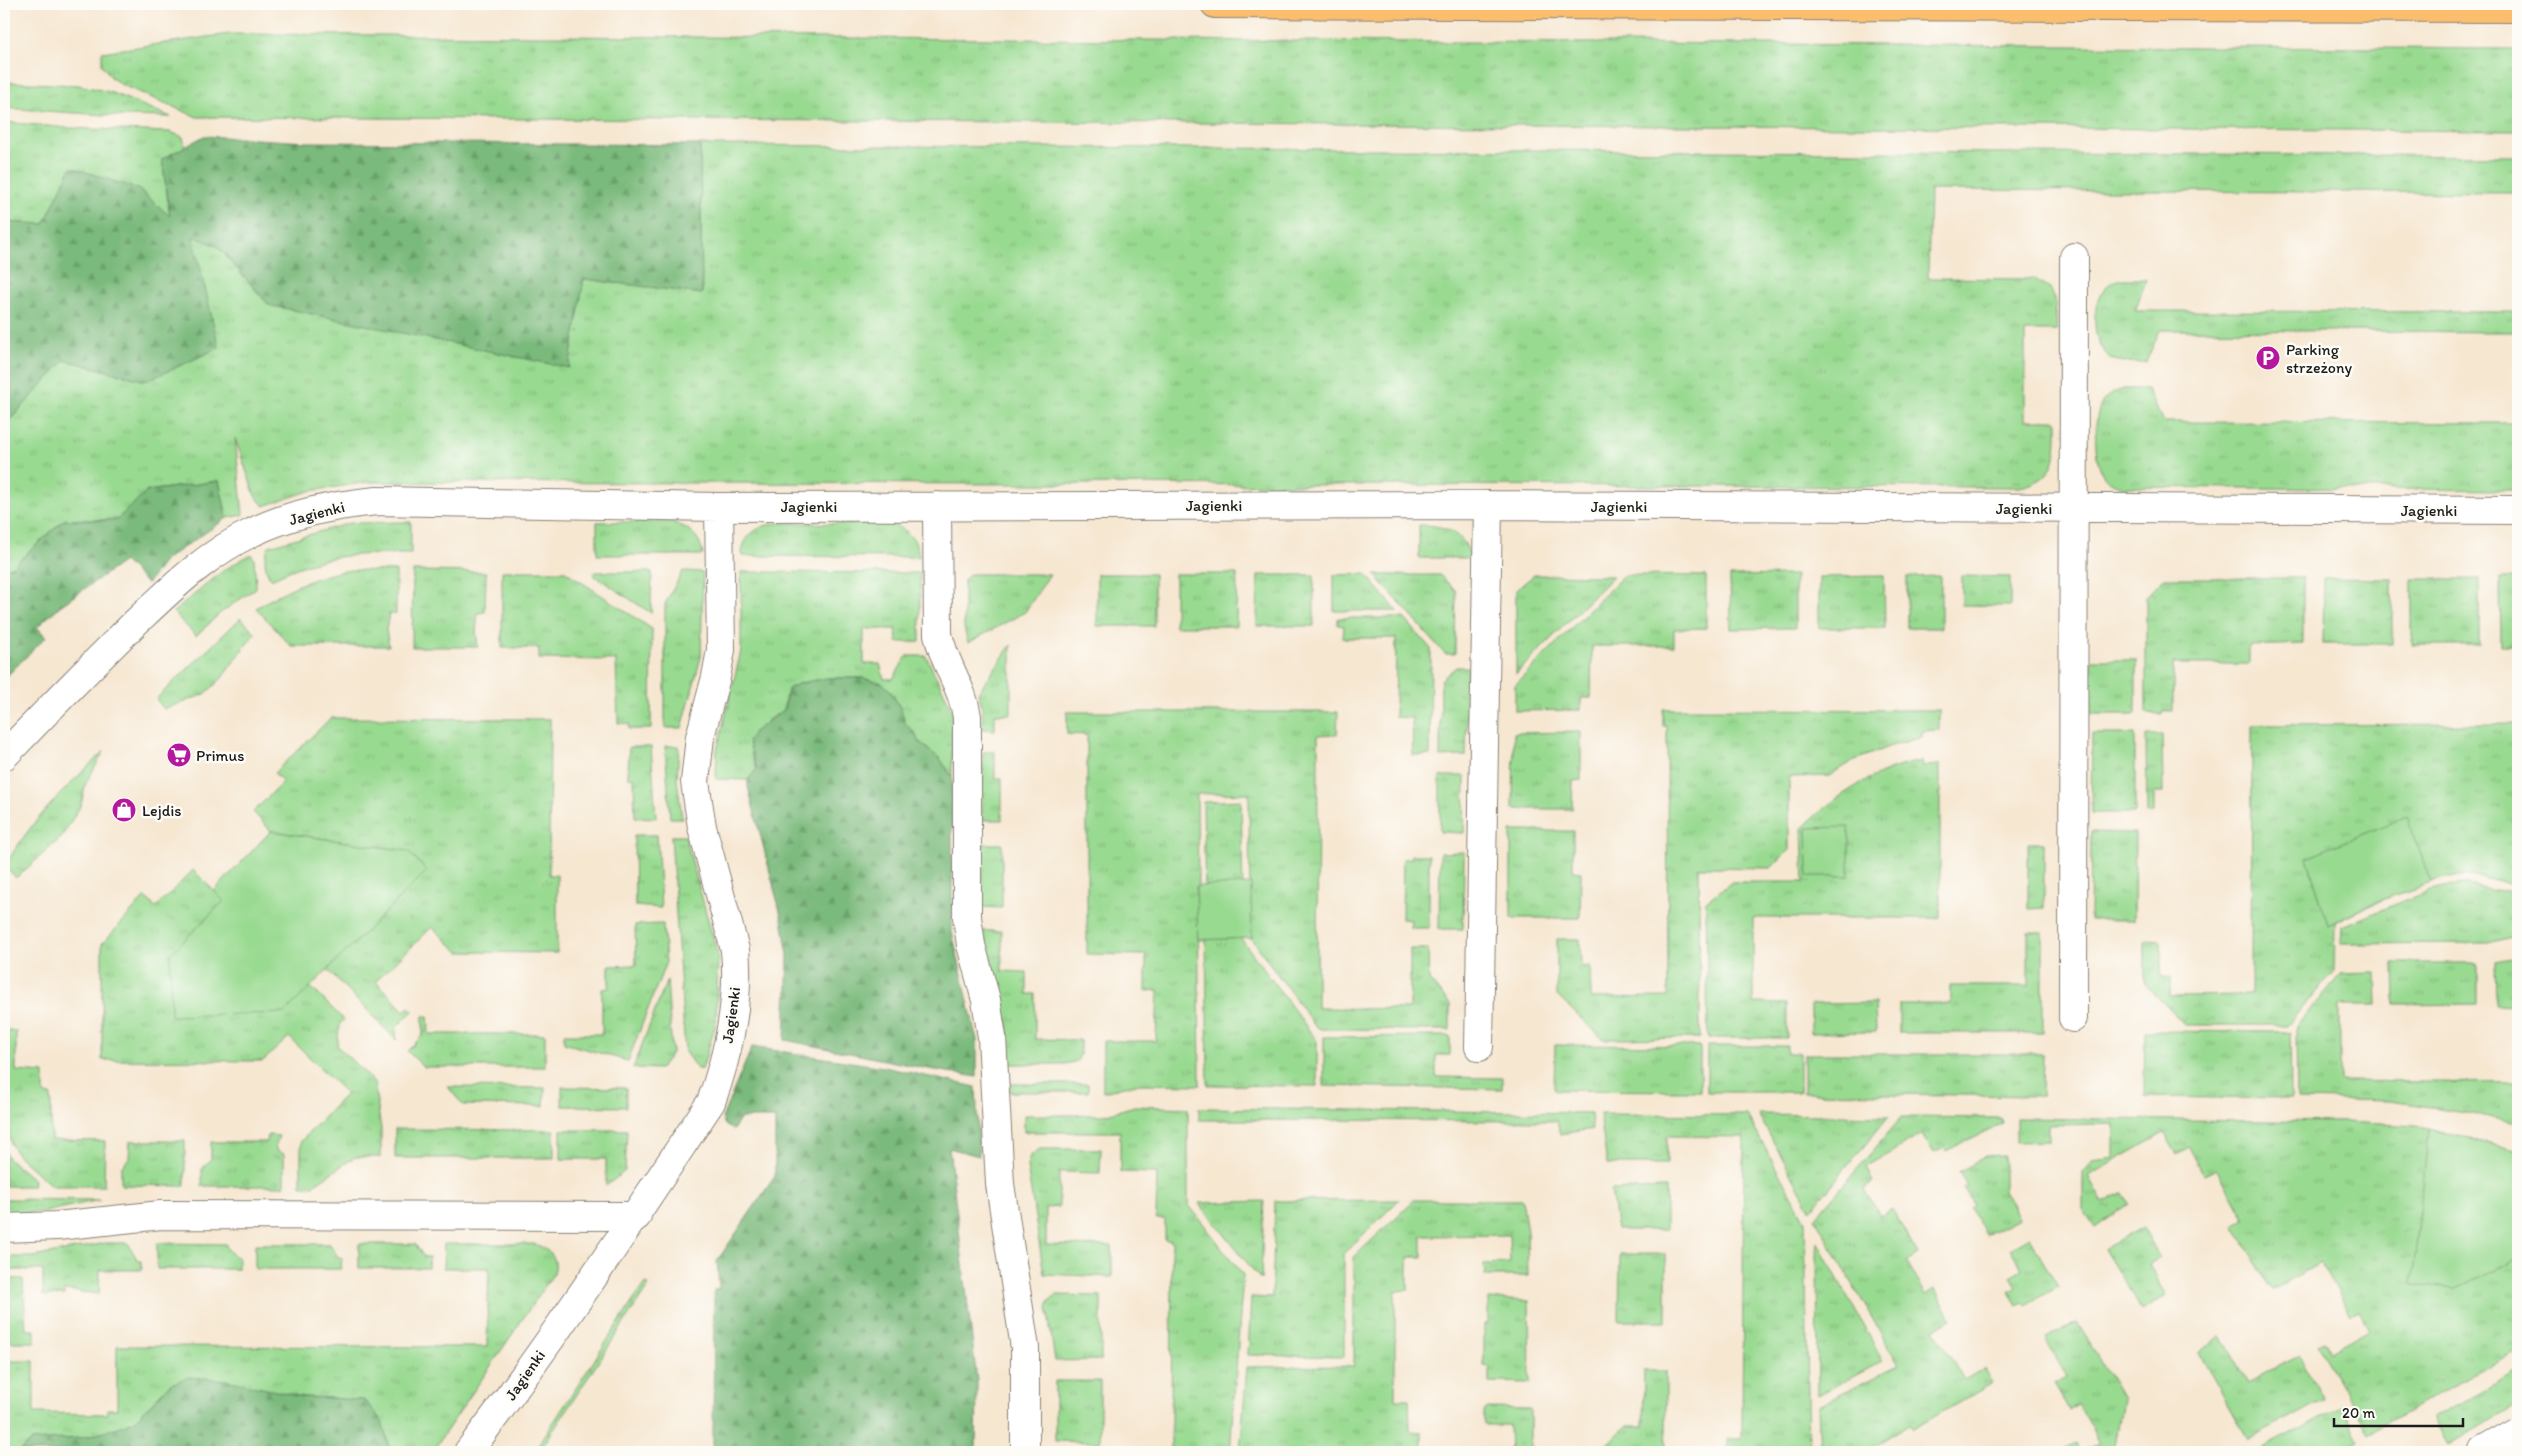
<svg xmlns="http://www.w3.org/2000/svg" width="2522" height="1456" viewBox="0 0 2522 1456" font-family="Itim,sans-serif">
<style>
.grass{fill:url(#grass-tufts);stroke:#5a7b56}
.forest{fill:url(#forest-firs);stroke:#4b6b4c}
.green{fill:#99da91;stroke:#5a7b56}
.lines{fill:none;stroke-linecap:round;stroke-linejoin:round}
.minor-casing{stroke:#898276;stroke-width:30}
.major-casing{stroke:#898276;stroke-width:30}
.minor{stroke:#fff;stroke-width:28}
.major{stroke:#fbbe6e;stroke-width:28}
.labels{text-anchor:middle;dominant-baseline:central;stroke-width:5;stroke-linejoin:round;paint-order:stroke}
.poi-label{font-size:16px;fill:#1c1c1c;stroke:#fdfcf7;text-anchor:start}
.street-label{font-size:16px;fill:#1c1c1c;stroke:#fdfcf7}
</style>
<defs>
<pattern id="grass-tufts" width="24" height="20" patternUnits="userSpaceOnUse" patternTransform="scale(1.25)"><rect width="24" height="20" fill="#99da91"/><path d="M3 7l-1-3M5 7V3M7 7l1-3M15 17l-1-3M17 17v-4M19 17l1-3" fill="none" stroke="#83ba7c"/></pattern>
<pattern id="forest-firs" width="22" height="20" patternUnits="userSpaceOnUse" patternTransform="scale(1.25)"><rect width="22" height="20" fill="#7aba7b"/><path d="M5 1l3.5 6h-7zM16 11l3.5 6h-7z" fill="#699f6a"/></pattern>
</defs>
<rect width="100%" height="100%" fill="#fdfcf7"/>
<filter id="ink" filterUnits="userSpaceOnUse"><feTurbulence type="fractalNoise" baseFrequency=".02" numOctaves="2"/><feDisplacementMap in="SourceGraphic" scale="10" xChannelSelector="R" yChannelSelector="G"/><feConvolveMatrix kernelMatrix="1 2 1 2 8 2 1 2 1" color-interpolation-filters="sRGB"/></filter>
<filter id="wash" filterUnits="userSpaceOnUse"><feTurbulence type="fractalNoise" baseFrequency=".0096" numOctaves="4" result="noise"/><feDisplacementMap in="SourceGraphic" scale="20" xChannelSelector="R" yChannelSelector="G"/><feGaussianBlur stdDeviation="1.12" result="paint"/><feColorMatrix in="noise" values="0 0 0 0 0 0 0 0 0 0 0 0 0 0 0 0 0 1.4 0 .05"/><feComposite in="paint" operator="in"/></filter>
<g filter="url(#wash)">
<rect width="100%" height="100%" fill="#f6e7d1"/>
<path class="grass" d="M 229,34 L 2518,49 L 2518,131 L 197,117 L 122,85 L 112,78 L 102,65 L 102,52 Z
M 4,82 L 78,85 L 110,92 L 171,117 L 118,116 L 4,108 Z
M 4,122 L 68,128 L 170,132 L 183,137 L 185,147 L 162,159 L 170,217 L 138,189 L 44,224 L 4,222 Z
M 700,145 L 2518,156 L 2518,193 L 1930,190 L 1928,278 L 2035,279 L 2050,289 L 2055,298 L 2057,331 L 2025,331 L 2025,420 L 2057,420 C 2057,454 2059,479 2020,487 L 369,482 L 309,491 L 264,506 L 255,496 L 235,438 L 243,515 L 227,518 L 219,481 L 147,491 L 117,520 L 64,520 L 12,567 L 4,569 L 4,421 L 9,421 L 65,360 L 146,381 L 192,235 L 217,246 L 269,305 L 584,279 L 702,293 Z
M 2124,279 L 2146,279 L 2135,311 L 2518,312 L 2518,332 L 2160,330 L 2146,362 C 2134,362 2121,364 2111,358 C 2092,347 2091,309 2102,292 C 2107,284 2115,280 2124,279 Z
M 2124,389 L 2147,389 L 2163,422 L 2518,423 L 2518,490 L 2123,487 C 2116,485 2108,482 2103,475 C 2094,462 2092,412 2104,400 C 2109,394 2117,391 2124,389 Z
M 411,522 L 411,554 C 353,554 326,553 271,579 C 264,569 263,557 269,546 L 350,523 Z
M 597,522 L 672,522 C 689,528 701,536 703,555 L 597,555 Z
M 778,523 L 891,524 C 907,529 918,539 919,557 L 742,556 C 742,535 759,525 778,523 Z
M 1419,525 C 1443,525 1465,531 1470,558 L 1419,558 Z
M 251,554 L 254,558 L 256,588 L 219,614 L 196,636 L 173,612 L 224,570 Z
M 350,570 L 396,571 L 396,614 L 389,614 L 386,630 L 389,646 L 291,646 L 256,608 C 286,589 314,576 350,570 Z
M 413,571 L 486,572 L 485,612 L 478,613 L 476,631 L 478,647 L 412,647 Z
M 502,571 L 565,571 L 652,629 L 651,729 L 629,729 L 629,724 L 618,723 L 616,660 L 539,659 L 539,648 L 502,648 Z
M 683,571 L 703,572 L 701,657 L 682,728 L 665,728 L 665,604 Z
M 594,572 L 652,572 L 651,613 L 595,576 Z
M 741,572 L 920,573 L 920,642 L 897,642 L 896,629 L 864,629 L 864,664 L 880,664 L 884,679 L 893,679 L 907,656 L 926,656 L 952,709 L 952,777 L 941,760 L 919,742 L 914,732 L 905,723 L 901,709 L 889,689 L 862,678 L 827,678 L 785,697 L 784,710 L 768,720 L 751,755 L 757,769 L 748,780 L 716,779 L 717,750 L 741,651 Z
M 970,574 L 1050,574 L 1025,612 L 968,643 L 964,628 L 964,580 Z
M 1097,574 L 1154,574 L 1154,626 L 1097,626 Z
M 1175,574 L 1237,574 L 1236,626 L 1175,626 Z
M 1366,574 L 1397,611 L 1334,611 L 1334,575 Z
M 1258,575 L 1314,575 L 1314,626 L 1257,626 Z
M 1375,575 L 1440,575 L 1456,591 L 1455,654 L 1445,654 Z
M 1534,575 L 1613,576 L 1516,674 L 1516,590 Z
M 1624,575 L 1706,576 L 1706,628 L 1674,629 L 1674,646 L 1592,646 L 1591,698 L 1581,698 L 1581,710 L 1515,711 L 1515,685 Z
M 1795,575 L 1795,628 L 1731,629 L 1730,576 Z
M 1884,576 L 1885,628 L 1819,628 L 1819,577 Z
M 1941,576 L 1941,628 L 1907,628 L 1907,577 Z
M 1962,576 L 2010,577 L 2010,606 L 1962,605 Z
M 2164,578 L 2303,578 L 2303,644 L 2249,646 L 2249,664 L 2173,664 L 2173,711 L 2163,711 L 2163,714 L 2146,713 L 2146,596 Z
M 2324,578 L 2392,579 L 2392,644 L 2323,644 Z
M 2412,579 L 2479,579 L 2479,645 L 2412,645 Z
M 2500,579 L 2518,579 L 2518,645 L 2501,645 Z
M 241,618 L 255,633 L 221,679 L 205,694 L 164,709 L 156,699 Z
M 1338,618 L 1404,618 L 1431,649 L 1430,755 L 1413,755 L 1412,718 L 1395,717 L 1396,638 L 1343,638 L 1344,626 L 1338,625 Z
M 1011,645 L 1011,714 L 995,714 L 995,730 L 983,729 L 982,705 L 978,693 Z
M 2091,660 L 2136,660 L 2136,714 L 2091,714 Z
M 1456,667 L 1468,667 L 1466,756 L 1440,757 L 1441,680 Z
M 1663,709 L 1939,710 L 1939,730 L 1922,731 L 1922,737 L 1891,746 L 1855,760 L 1829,776 L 1789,777 L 1789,850 L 1771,868 L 1699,867 L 1700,1038 L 1603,1039 L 1557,996 L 1557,939 L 1580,939 L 1581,967 L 1590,966 L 1591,998 L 1668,997 L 1667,726 L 1663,726 Z
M 1067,712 L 1338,712 L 1337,734 L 1318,735 L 1317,1008 L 1410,1009 L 1410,949 L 1428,949 L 1429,980 L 1450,1004 L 1450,1030 L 1317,1029 L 1250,936 L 1249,793 L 1197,794 L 1200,1085 L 1136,1084 L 1103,1092 L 1103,1041 L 1156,1041 L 1158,990 L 1146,991 L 1146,955 L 1087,954 L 1087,735 L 1067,734 Z
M 331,718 L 550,719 L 549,875 L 557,875 L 557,953 L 459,952 L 432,927 L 376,981 L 404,1011 L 409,1007 L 413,1011 L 396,1028 L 396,1040 L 327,969 L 427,871 L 408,851 L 271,831 L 253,812 L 283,782 L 274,773 Z
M 2518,724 L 2518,888 C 2500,882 2477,875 2458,876 C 2423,879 2366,907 2335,922 L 2334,971 L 2287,1025 L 2185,1025 L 2145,984 L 2145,940 L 2161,941 L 2161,977 L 2170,977 L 2170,996 L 2251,995 L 2252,725 Z
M 1581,732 L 1581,780 L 1573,781 L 1572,809 L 1513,809 L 1514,733 Z
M 2092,734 L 2135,734 L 2135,813 L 2091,813 Z
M 2146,735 L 2162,735 L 2163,792 L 2154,792 L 2154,813 L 2147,814 Z
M 665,746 L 679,746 L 677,779 L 682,818 L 670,818 Z
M 629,747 L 651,747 L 656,818 L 635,817 L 634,778 L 628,777 Z
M 104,751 L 86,783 L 81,805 L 61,838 L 16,878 L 5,866 C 30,821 67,787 104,751 Z
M 983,752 L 995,752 L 995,778 L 1002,778 L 1002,820 L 982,820 Z
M 1922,761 L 1923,766 L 1940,765 L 1940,918 L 1753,918 L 1753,1003 L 1787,1004 L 1787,1038 L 1708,1038 L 1706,901 L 1732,882 L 1804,882 L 1802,828 C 1835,796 1876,769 1922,761 Z
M 1440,776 L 1465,776 L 1464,833 L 1440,832 Z
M 1241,800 L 1243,893 L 1205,895 L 1203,802 Z
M 1511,831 L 1573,831 L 1573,871 L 1581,872 L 1580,918 L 1511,918 Z
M 2091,832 L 2135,833 L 2134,920 L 2090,920 Z
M 634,835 L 657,835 L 661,908 L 635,906 Z
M 671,836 L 685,836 L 718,956 L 716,1023 L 702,1069 L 697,1069 L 685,1052 Z
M 2028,843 L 2044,843 L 2044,908 L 2028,909 Z
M 982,844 L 1002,844 L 1002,908 L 982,907 Z
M 1464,852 L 1463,929 L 1439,929 L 1440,853 Z
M 1411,855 L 1429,855 L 1429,928 L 1410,928 L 1411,920 L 1402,919 L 1403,859 L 1411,859 Z
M 193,870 L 344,1020 L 340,1023 L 337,1046 L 374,1082 L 381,1129 L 381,1157 L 355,1157 L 312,1186 L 301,1186 L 301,1141 L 346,1094 L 289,1037 L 263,1061 L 102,1060 L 102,944 L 145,897 L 156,907 Z
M 2462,884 L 2518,894 L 2518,935 L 2489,943 L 2341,944 L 2342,926 L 2426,892 Z
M 663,924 L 666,962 L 628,1061 L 564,1043 L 564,1034 L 602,1034 L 602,989 L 609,988 L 609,966 L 636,965 L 635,925 Z
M 983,931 L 1002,931 L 1002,971 L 1027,972 L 1027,994 L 1035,994 L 1035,1039 L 1080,1040 L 1080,1055 L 1077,1061 L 1065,1064 L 1010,1064 L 1008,1023 Z
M 2028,932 L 2043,932 L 2043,1033 L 1899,1033 L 1899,1004 L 1950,1004 L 1950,986 L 2028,986 Z
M 1237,933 L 1317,1041 L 1317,1086 L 1208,1085 L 1206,934 Z
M 2518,957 L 2518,1005 L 2496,1004 L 2495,961 Z
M 2394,963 L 2477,963 L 2477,1004 L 2395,1005 Z
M 2376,973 L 2377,1005 L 2340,1005 L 2340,1081 L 2518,1083 L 2518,1124 L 2473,1113 L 2389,1101 L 2297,1099 L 2296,1026 L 2341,974 Z
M 667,980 L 672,1053 L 660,1069 L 633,1068 Z
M 1875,1003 L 1876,1032 L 1811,1033 L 1811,1004 Z
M 423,1016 L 428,1016 L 429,1034 L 545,1034 L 545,1067 L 424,1067 L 407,1051 L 423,1035 Z
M 6,1031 L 16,1031 L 16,1071 L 44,1073 L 44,1094 L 51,1095 L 51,1140 L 105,1141 L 104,1186 L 52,1186 L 18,1156 L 11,1144 L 8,1129 Z
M 2145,1031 L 2290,1032 L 2291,1099 L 2144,1097 Z
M 1450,1036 L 1450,1055 L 1436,1055 L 1436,1077 L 1502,1078 L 1502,1089 L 1324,1086 L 1324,1037 Z
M 1555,1045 L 1700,1046 L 1700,1091 L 1554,1090 Z
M 1707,1046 L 1787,1046 L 1787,1053 L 1800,1053 L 1800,1092 L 1707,1092 Z
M 1804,1054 L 2043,1054 L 2042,1096 L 1804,1093 Z
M 1010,1084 L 1088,1084 L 1088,1092 L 1010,1092 Z
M 448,1087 L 545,1088 L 544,1106 L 463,1105 Z
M 562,1087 L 626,1088 L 626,1107 L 562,1106 Z
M 1135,1106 L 1188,1108 L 1188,1204 L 1243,1275 L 1230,1452 L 1171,1452 L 1172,1241 L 1165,1240 L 1165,1219 L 1156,1219 L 1157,1173 L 1120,1172 L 1120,1132 L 1024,1132 L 1024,1115 L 1103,1115 Z
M 1199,1108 L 1591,1113 L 1592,1129 L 1560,1134 L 1557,1121 L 1199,1120 Z
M 1600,1114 L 1747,1115 L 1805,1221 L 1809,1452 L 1728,1452 L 1728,1439 L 1742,1439 L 1744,1137 L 1667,1136 L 1667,1164 L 1607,1164 Z
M 1758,1114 L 1889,1116 L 1811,1210 Z
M 1902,1117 L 2001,1118 L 2002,1123 L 1946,1151 L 1944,1148 L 1934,1153 L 1922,1134 L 1866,1167 L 1873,1182 L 1864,1188 L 1880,1216 L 1892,1209 L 1918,1255 L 1907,1262 L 1926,1295 L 1935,1289 L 1951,1319 L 1934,1329 L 1964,1381 L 1985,1369 L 1993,1383 L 1913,1429 L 1910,1424 L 1863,1452 L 1820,1452 L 1818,1406 L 1899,1365 L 1815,1218 Z
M 2016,1118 L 2345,1122 L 2415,1126 L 2518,1151 L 2518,1352 L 2474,1373 L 2369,1434 L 2318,1345 L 2325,1342 L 2330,1352 L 2369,1330 L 2359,1310 L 2351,1314 L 2321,1262 L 2272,1290 L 2234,1226 L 2245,1220 L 2217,1169 L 2204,1175 L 2189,1147 L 2177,1154 L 2164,1133 L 2088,1176 L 2103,1203 L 2123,1192 L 2129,1204 L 2095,1228 L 2083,1210 L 2083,1173 L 2093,1161 L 2114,1158 L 2114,1124 L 2049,1125 L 2049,1141 L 2016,1142 Z
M 395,1129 L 554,1130 L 554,1158 L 395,1158 Z
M 561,1130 L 627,1130 L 625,1171 L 606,1186 L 606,1159 L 561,1159 Z
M 268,1135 L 279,1136 L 275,1146 L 277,1151 L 284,1154 L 284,1186 L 202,1186 L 202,1168 L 211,1159 L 211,1142 L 267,1142 Z
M 130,1141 L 185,1141 L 185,1186 L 121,1185 L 121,1168 L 129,1158 Z
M 1040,1149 L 1101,1149 L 1100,1173 L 1059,1172 L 1059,1207 L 1046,1208 L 1046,1245 L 1112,1246 L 1112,1277 L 1044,1274 L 1027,1166 L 1030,1156 Z
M 4,1150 L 8,1158 L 34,1180 L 33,1186 L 4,1186 Z
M 2004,1155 L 2004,1190 L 2019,1218 L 1986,1235 L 1970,1208 L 1973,1204 L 1963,1187 L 1967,1185 L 1959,1172 L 1985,1156 Z
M 1666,1188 L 1666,1230 L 1617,1230 L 1611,1190 Z
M 4,1199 L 100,1200 L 44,1212 L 4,1214 Z
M 1399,1200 L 1344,1253 L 1344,1357 L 1248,1355 L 1251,1297 L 1272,1298 L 1275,1201 Z
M 1414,1200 L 1522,1200 L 1527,1232 L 1528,1276 L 1485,1276 L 1484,1264 L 1510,1263 L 1509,1235 L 1422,1236 L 1422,1257 L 1408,1257 L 1408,1290 L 1395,1291 L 1395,1399 L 1409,1399 L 1410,1431 L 1422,1432 L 1422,1451 L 1240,1452 L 1247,1367 L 1354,1366 L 1354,1257 Z
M 1264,1201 L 1261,1280 L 1199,1203 Z
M 2143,1227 L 2160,1258 L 2149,1264 L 2167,1295 L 2142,1311 L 2104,1249 Z
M 2029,1237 L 2058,1287 L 2026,1305 L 2023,1302 L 2017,1305 L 2009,1292 L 2016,1287 L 2010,1276 L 2022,1269 L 2010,1248 Z
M 1817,1241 L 1883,1361 L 1818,1395 Z
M 106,1243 L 128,1243 L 138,1261 L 141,1261 L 142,1270 L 100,1270 L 99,1294 L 64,1290 L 64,1295 L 43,1296 L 43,1270 L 4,1270 L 4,1257 L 33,1257 Z
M 157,1243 L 226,1244 L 226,1247 L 234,1256 L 238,1257 L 238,1269 L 157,1269 Z
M 255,1244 L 330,1244 L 338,1257 L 342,1257 L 341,1269 L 255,1269 Z
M 359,1244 L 415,1244 L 424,1257 L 429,1257 L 428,1268 L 359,1268 Z
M 444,1244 L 535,1244 C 549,1250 559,1257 554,1273 L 432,1452 L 390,1452 L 387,1436 L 335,1398 L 304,1397 L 274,1392 L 170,1384 L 134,1421 L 102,1433 L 80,1438 L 32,1441 L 19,1452 L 4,1452 L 4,1361 L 34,1361 L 34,1413 L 108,1414 L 107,1409 L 117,1409 L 117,1346 L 487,1347 L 489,1268 L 443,1268 Z
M 1620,1254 L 1666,1254 L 1666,1321 L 1619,1321 Z
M 4,1279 L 23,1279 L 26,1330 L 35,1330 L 35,1342 L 4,1342 Z
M 645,1283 L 649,1285 L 539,1452 L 534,1452 Z
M 1057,1295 L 1101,1296 L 1101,1360 L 1055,1361 L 1047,1307 L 1050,1300 Z
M 1488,1299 L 1529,1301 L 1530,1383 L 1489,1382 L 1489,1366 L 1484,1365 L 1484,1324 L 1488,1323 Z
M 2077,1322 L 2123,1400 L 2114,1450 L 2109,1452 L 2059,1452 L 2076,1443 L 2082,1452 L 2100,1443 L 2078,1405 L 2069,1410 L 2054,1384 L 2067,1377 L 2045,1339 Z
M 2221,1336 L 2248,1384 L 2299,1355 L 2324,1399 L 2248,1439 L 2199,1353 Z
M 1644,1371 L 1666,1371 L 1666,1452 L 1598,1452 L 1627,1426 L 1643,1426 Z
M 2518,1371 L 2518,1405 L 2449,1445 L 2433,1418 Z
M 1055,1381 L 1100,1381 L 1100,1442 L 1055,1441 Z
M 2342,1407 L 2360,1440 L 2339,1452 L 2257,1452 Z
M 1488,1408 L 1530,1409 L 1530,1452 L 1510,1452 L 1509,1425 L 1484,1425 L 1484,1411 Z"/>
<path class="forest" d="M 204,136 L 306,142 L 700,145 L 702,294 L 584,279 L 569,368 L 269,305 L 217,246 L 193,236 L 219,348 L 146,381 L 65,360 L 9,421 L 4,421 L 4,222 L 44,224 L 71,167 L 138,189 L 170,216 L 162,159 Z
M 219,481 L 227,518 L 165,560 L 147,584 L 124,561 L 60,606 L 37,627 L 46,637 L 4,679 L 4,569 L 12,567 L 64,520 L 116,520 L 147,491 Z
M 827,678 L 862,678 L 882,683 L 889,689 L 901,709 L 905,723 L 914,732 L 919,742 L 941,760 L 952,777 L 952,932 L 977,1040 L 977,1077 L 924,1068 L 785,1040 L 788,955 L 782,919 L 748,787 L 748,780 L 757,769 L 748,741 L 755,731 L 784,710 L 788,689 L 800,683 Z
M 752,1047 L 884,1067 L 976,1087 L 979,1156 L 949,1148 L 977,1381 L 976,1452 L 713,1452 L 714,1290 L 719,1289 L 717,1261 L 775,1176 L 775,1118 L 741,1118 L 733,1130 L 725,1125 L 722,1118 Z
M 189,1377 L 226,1380 L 303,1397 L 364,1400 L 382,1421 L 390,1452 L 19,1452 L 32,1441 L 80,1438 L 102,1433 L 134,1421 L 171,1384 Z"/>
<path class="green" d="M 2407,816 L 2431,883 L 2378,901 L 2328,925 L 2307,857 Z
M 1849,827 L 1849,876 L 1808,876 L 1807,828 Z
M 271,831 L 408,851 L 427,871 L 284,1013 L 171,1016 L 170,954 L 224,901 L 214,891 Z
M 1251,884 L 1252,938 L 1198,940 L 1196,886 Z
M 2429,1129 L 2518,1151 L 2518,1255 L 2510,1263 L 2456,1288 L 2412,1284 Z"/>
</g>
<g filter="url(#ink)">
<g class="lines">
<defs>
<path id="minor" d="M 937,506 L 938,634 C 944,664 963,687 967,717 L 967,917 L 971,945 L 986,1000 L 992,1037 L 1000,1184 L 1025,1348 L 1025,1452
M 4,756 C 47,711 90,667 134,624 C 171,589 206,554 253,532 C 291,513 336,505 377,501 L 719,507 L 1488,505 L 2518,510
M 2073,1018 L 2074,257
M 1479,1047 L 1488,505
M 4,1228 L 57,1226 L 161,1215 L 637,1216
M 468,1452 C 554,1339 632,1220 711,1102 C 728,1056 740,1000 735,950 L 702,827 L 695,782 L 700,737 L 716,677 L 721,650 L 719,507
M 2483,1452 L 2518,1432"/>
<path id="major" d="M 1215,4 C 1649,8 2084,5 2518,8"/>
</defs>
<use href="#minor" class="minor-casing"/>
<use href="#major" class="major-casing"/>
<use href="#minor" class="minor"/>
<use href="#major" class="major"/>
</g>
</g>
<defs>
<symbol id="parking-disc" viewBox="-11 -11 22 22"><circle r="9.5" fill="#b5179e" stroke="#fdfcf7"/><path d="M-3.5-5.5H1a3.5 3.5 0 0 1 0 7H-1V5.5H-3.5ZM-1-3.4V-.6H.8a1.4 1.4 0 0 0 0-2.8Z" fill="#fff"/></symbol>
<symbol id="supermarket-disc" viewBox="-11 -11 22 22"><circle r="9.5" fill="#b5179e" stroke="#fdfcf7"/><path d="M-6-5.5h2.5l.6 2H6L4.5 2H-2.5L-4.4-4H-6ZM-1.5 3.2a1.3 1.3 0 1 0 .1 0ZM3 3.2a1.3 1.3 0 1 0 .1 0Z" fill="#fff"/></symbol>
<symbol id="shop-disc" viewBox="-11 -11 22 22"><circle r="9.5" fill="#b5179e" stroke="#fdfcf7"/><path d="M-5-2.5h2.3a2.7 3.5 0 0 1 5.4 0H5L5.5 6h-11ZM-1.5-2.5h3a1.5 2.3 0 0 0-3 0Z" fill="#fff"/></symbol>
</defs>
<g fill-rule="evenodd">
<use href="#parking-disc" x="2254" y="344" width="28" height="28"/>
<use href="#supermarket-disc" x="165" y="741" width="28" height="28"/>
<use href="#shop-disc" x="110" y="796" width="28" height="28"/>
</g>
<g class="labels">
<g class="poi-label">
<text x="2286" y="349">Parking<tspan x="2286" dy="18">strzeżony</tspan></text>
<text x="196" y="755">Primus</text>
<text x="142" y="810">Lejdis</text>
</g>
<g class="street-label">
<text x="1214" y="505">Jagienki</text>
<text x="809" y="506">Jagienki</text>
<text x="1619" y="506">Jagienki</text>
<text x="2024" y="508">Jagienki</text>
<text x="2429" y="510">Jagienki</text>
<text transform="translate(317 513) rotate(-14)">Jagienki</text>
<text transform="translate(731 1015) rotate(-82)">Jagienki</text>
<text transform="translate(525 1375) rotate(-55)">Jagienki</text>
</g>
</g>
<rect width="2522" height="1456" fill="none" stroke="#fdfcf7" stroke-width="20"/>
<path d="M2334 1418v8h129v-8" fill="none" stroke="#1c1c1c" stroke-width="2.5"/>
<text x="2342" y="1418" font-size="15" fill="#1c1c1c" stroke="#fdfcf7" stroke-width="4" paint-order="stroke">20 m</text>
</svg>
